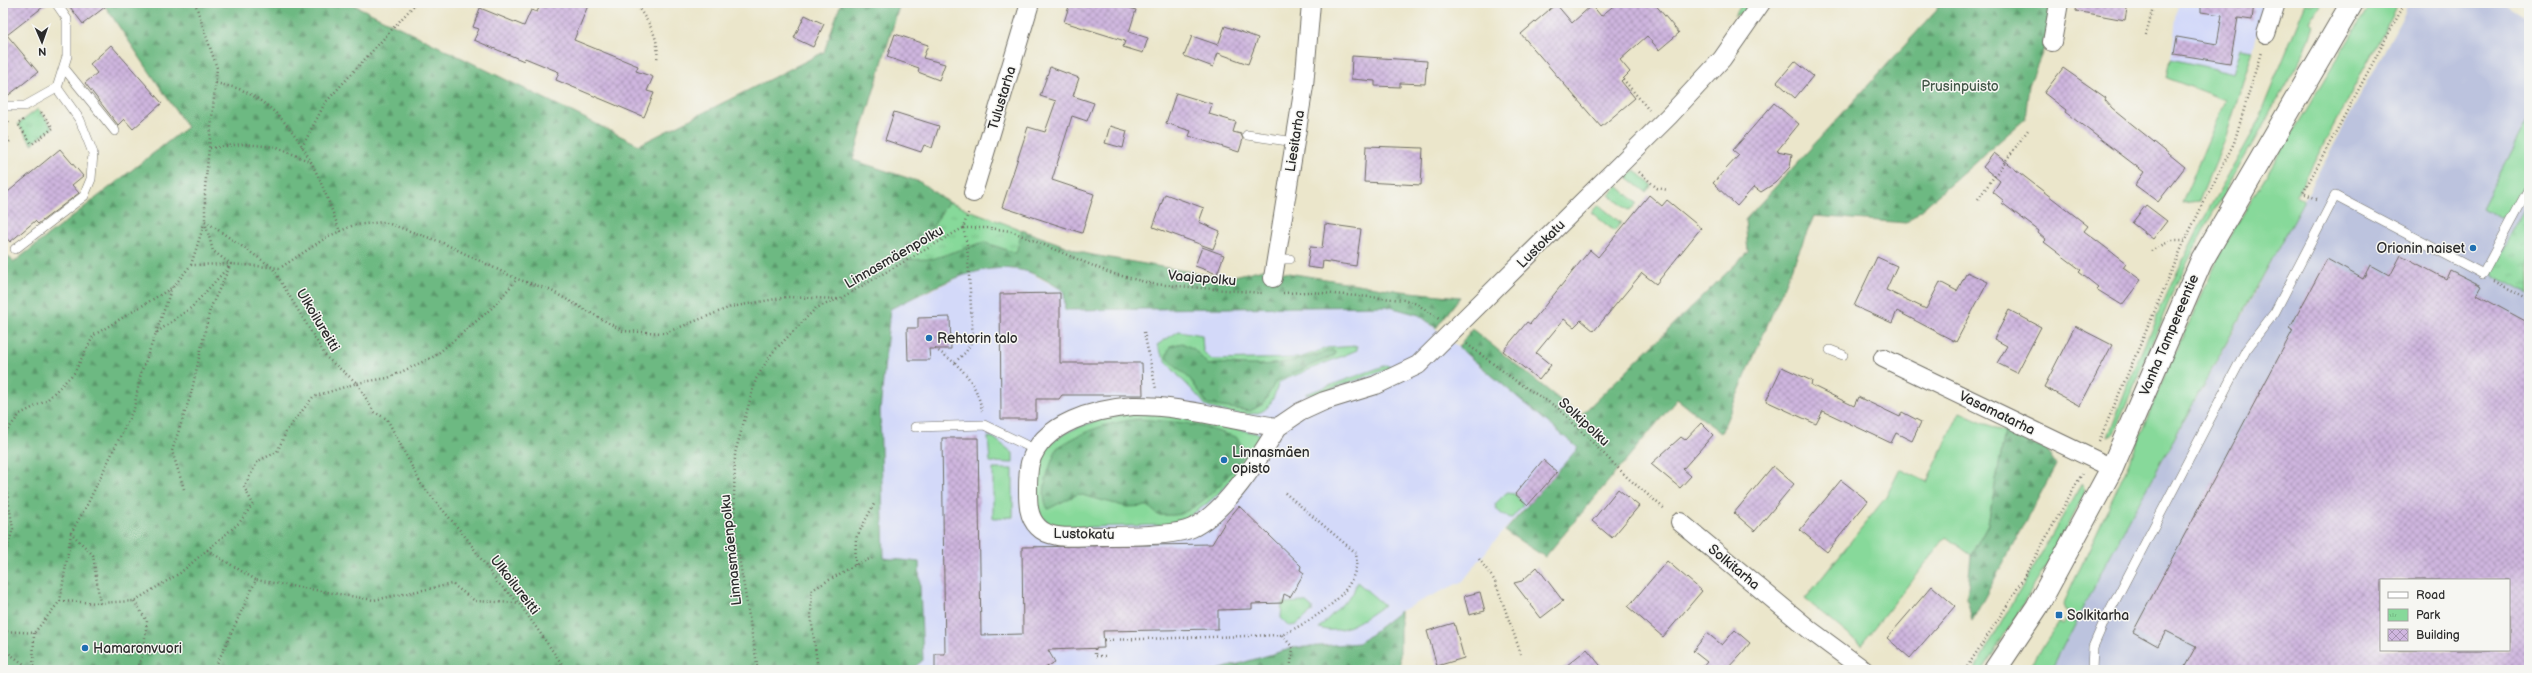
<svg xmlns="http://www.w3.org/2000/svg" width="2532" height="673" viewBox="0 0 2532 673" font-family="'Balsamiq Sans',sans-serif">
<style>
.built{fill:#d3d9f9}
.industrial{fill:#bcc3de;fill-rule:evenodd}
.green{fill:#87d99a;stroke:#598262}
.forest{fill:url(#forest-firs);stroke:#4c7256}
.park{fill:url(#park-tufts);stroke:#598262}
.building{fill:url(#building-cross-hatch);fill-rule:evenodd}
.lines{fill:none;stroke-linecap:round;stroke-linejoin:round}
.service-casing{stroke:#6e6c63;stroke-width:10}
.minor-casing{stroke:#6e6c63;stroke-width:20}
.secondary-casing{stroke:#6e6c63;stroke-width:24}
.path{stroke:#6e6c63;stroke-width:2.5;stroke-dasharray:1 3;stroke-linecap:butt}
.service{stroke:#fff;stroke-width:9}
.minor{stroke:#fff;stroke-width:18}
.secondary{stroke:#fff;stroke-width:22}
.poi-dot{fill:#1f6fb2;stroke:#f6f6f2;stroke-width:1.5}
.labels{text-anchor:middle;dominant-baseline:central;stroke-width:3;stroke-linejoin:round;paint-order:stroke}
.park-label{font-size:14px;fill:#425647;stroke:#f6f6f2}
.street-label{font-size:14px;fill:#2b2b2b;stroke:#f6f6f2}
.poi-label{font-size:14px;fill:#2b2b2b;stroke:#f6f6f2;text-anchor:start}
</style>
<defs>
<pattern id="forest-firs" width="22" height="20" patternUnits="userSpaceOnUse"><rect width="22" height="20" fill="#6db982"/><path d="M5 1l3.5 6h-7zM16 11l3.5 6h-7z" fill="#5a976b"/></pattern>
<pattern id="park-tufts" width="24" height="20" patternUnits="userSpaceOnUse"><rect width="24" height="20" fill="#87d99a"/><path d="M3 7l-1-3M5 7V3M7 7l1-3M15 17l-1-3M17 17v-4M19 17l1-3" fill="none" stroke="#75ba85"/></pattern>
<pattern id="building-cross-hatch" width="8" height="8" patternUnits="userSpaceOnUse"><rect width="8" height="8" fill="#cfb6df"/><path d="M0 0l8 8M0 8l8-8" fill="none" stroke="#a894b5"/></pattern>
</defs>
<rect width="100%" height="100%" fill="#f6f6f2"/>
<filter id="ink" filterUnits="userSpaceOnUse"><feTurbulence type="fractalNoise" baseFrequency=".025" numOctaves="2"/><feDisplacementMap in="SourceGraphic" scale="8" xChannelSelector="R" yChannelSelector="G"/><feConvolveMatrix kernelMatrix="1 2 1 2 8 2 1 2 1" color-interpolation-filters="sRGB"/></filter>
<filter id="wash" filterUnits="userSpaceOnUse"><feTurbulence type="fractalNoise" baseFrequency=".012" numOctaves="4" result="noise"/><feDisplacementMap in="SourceGraphic" scale="16" xChannelSelector="R" yChannelSelector="G"/><feGaussianBlur stdDeviation="0.9" result="paint"/><feColorMatrix in="noise" values="0 0 0 0 0 0 0 0 0 0 0 0 0 0 0 0 0 1.4 0 .05"/><feComposite in="paint" operator="in"/></filter>
<g filter="url(#wash)">
<rect width="100%" height="100%" fill="#ebe6cb"/>
<path class="built" d="M 2178,3 L 2265,3 L 2253,50 L 2241,48 L 2233,73 L 2171,59 Z
M 1001,268 L 1026,271 L 1064,291 L 1065,310 L 1386,306 L 1419,315 L 1578,448 L 1492,544 L 1463,581 L 1400,611 L 1359,643 L 1293,648 L 1218,670 L 911,670 L 923,660 L 884,558 L 880,411 L 890,309 L 968,273 Z"/>
<path class="industrial" d="M 2410,3 L 2505,3 L 2529,18 L 2529,670 L 2051,670 L 2099,576 L 2252,298 ZM 2381,580 L 2509,580 L 2509,650 L 2381,650 Z"/>
<path class="green" d="M 1743,3 L 1750,3 L 1744,12 L 1734,16 Z
M 2306,3 L 2321,3 L 2310,22 L 2314,25 L 2304,53 L 2206,225 L 2173,292 L 2114,434 L 2108,437 L 2134,369 L 2168,291 L 2203,219 L 2253,132 Z
M 2371,3 L 2399,3 L 2296,196 L 2304,201 L 2099,576 L 2051,670 L 2027,670 L 2058,623 L 2062,625 L 2071,613 L 2065,610 L 2063,605 L 2124,474 L 2165,375 L 2225,244 Z
M 2241,48 L 2253,50 L 2225,140 L 2199,201 L 2182,203 L 2225,100 L 2167,78 L 2171,59 L 2233,73 Z
M 2529,117 L 2529,176 L 2507,217 L 2499,218 L 2482,208 Z
M 1635,170 L 1652,185 L 1646,192 L 1627,177 Z
M 1618,186 L 1637,203 L 1630,211 L 1609,195 Z
M 1599,205 L 1621,223 L 1614,231 L 1591,212 Z
M 1179,331 L 1202,335 L 1203,351 L 1212,360 L 1299,358 L 1327,348 L 1357,346 L 1357,350 L 1279,382 C 1276,390 1274,399 1269,405 C 1259,422 1222,411 1207,407 C 1191,386 1167,369 1157,345 Z
M 1387,365 L 1391,368 L 1313,395 L 1306,394 Z
M 1960,412 L 2005,432 L 1988,524 L 1971,555 L 1946,537 L 1861,645 L 1805,599 L 1886,497 L 1900,469 L 1927,482 Z
M 1125,413 L 1163,413 L 1260,434 L 1263,437 C 1237,473 1209,516 1163,525 L 1056,528 C 1039,517 1038,513 1036,494 C 1029,434 1081,426 1125,413 Z
M 988,437 L 994,438 L 1013,453 L 1013,463 L 990,462 Z
M 993,469 L 1013,469 L 1013,517 L 993,518 Z
M 2082,483 L 2085,490 L 2083,497 L 2057,548 L 1983,670 L 1974,670 Z
M 1506,493 L 1515,494 L 1523,505 L 1512,518 C 1505,517 1496,512 1495,504 Z
M 1357,582 L 1384,605 C 1367,617 1341,637 1319,628 L 1353,593 Z
M 1305,602 L 1312,608 L 1312,612 L 1296,625 L 1289,626 L 1281,618 L 1282,603 Z"/>
<path class="forest" d="M 103,3 L 350,3 L 639,145 L 824,52 L 841,3 L 900,3 L 853,160 L 920,182 L 948,202 L 925,240 L 893,260 L 984,242 L 1016,253 L 1022,230 L 1087,254 L 1226,278 L 1263,269 L 1401,291 L 1460,297 L 1436,328 L 1419,315 L 1386,306 L 1065,310 L 1064,291 C 1052,284 1038,274 1025,271 C 978,259 931,290 890,309 L 880,411 L 884,558 L 919,562 L 923,660 L 911,670 L 3,670 L 3,252 L 14,262 L 187,127 Z
M 1938,3 L 2052,3 L 2045,46 L 2029,85 L 2025,119 L 1906,223 L 1814,216 L 1721,433 L 1677,399 L 1545,557 L 1505,531 L 1578,448 L 1458,347 L 1472,329 L 1580,416 L 1748,252 L 1745,220 L 1937,10 Z
M 1182,343 L 1194,349 L 1208,365 C 1222,362 1235,365 1249,365 C 1278,366 1304,359 1332,350 L 1335,352 L 1335,355 L 1276,381 L 1263,404 L 1250,411 L 1208,405 L 1190,379 L 1166,357 L 1170,346 Z
M 1139,419 L 1186,423 L 1207,428 L 1236,437 L 1247,452 C 1228,476 1209,502 1180,514 C 1174,516 1165,515 1158,515 L 1148,506 L 1127,507 L 1078,494 L 1048,509 C 1038,492 1050,466 1057,448 C 1087,429 1104,424 1139,419 Z
M 2005,432 L 2045,449 L 2056,465 L 1972,621 L 1967,598 L 1971,555 L 1988,524 Z
M 1400,611 L 1400,670 L 1218,670 L 1293,648 L 1359,643 Z"/>
<path class="park" d="M 38,109 L 53,128 L 32,144 L 18,124 Z
M 2529,199 L 2529,294 L 2494,276 L 2492,271 Z
M 948,202 L 1022,230 L 1016,253 L 984,242 L 932,259 L 893,260 L 925,240 Z"/>
<g id="blocks">
<path class="building" d="M 3,3 L 48,3 L 7,35 L 38,72 L 5,98 L 3,98 Z
M 67,3 L 110,3 L 83,24 Z
M 541,3 L 589,3 L 574,40 L 638,66 L 636,71 L 653,77 L 647,91 L 654,93 L 644,117 L 556,80 L 559,72 L 525,58 L 524,61 L 474,40 L 479,29 L 473,27 L 480,8 L 524,26 L 531,10 L 537,12 Z
M 1070,3 L 1116,3 L 1136,10 L 1129,32 L 1148,38 L 1143,53 L 1123,47 L 1125,41 L 1064,22 Z
M 1617,3 L 1654,3 L 1679,33 L 1659,50 L 1647,36 L 1620,60 L 1630,72 L 1621,81 L 1635,98 L 1601,127 L 1521,34 L 1556,4 L 1572,23 L 1592,5 L 1601,16 Z
M 2077,3 L 2128,3 L 2125,20 L 2076,11 Z
M 2201,3 L 2254,3 L 2252,20 L 2238,18 L 2230,63 L 2174,54 L 2177,37 L 2217,44 L 2222,15 L 2201,12 Z
M 805,15 L 824,24 L 813,47 L 794,38 Z
M 1225,26 L 1258,38 L 1248,64 L 1218,53 L 1213,67 L 1184,56 L 1192,36 L 1218,45 Z
M 895,34 L 928,45 L 923,58 L 945,64 L 939,80 L 918,72 L 919,68 L 887,57 Z
M 111,45 L 162,103 L 133,129 L 124,119 L 118,125 L 85,83 L 97,73 L 90,64 Z
M 1352,56 L 1427,61 L 1425,84 L 1400,83 L 1400,87 L 1375,86 L 1375,81 L 1351,79 Z
M 1795,61 L 1813,76 L 1795,98 L 1777,82 Z
M 1050,67 L 1079,78 L 1073,96 L 1094,103 L 1087,121 L 1072,116 L 1052,180 L 1094,194 L 1082,233 L 1002,207 L 1028,127 L 1045,132 L 1056,101 L 1040,96 Z
M 2063,68 L 2106,98 L 2105,100 L 2112,108 L 2185,167 L 2158,202 L 2135,185 L 2144,172 L 2065,112 L 2066,110 L 2044,93 Z
M 1176,93 L 1212,104 L 1209,114 L 1236,122 L 1233,132 L 1241,134 L 1243,139 L 1239,152 L 1189,136 L 1191,131 L 1166,123 Z
M 1774,103 L 1799,124 L 1777,151 L 1792,154 L 1790,167 L 1775,183 L 1761,192 L 1754,187 L 1737,206 L 1713,183 L 1739,155 L 1733,150 Z
M 894,112 L 939,126 L 932,148 L 924,145 L 921,152 L 885,140 Z
M 1110,126 L 1127,131 L 1123,148 L 1105,143 Z
M 1366,146 L 1423,148 L 1421,185 L 1364,182 Z
M 60,149 L 83,176 L 72,185 L 79,193 L 38,224 L 35,221 L 10,242 L 3,234 L 3,196 Z
M 1994,153 L 2088,226 L 2084,231 L 2126,263 L 2123,267 L 2141,280 L 2122,305 L 2096,289 L 2098,287 L 2079,272 L 2081,270 L 2044,242 L 2046,240 L 2038,233 L 2039,231 L 2002,203 L 2004,201 L 1993,192 L 2000,181 L 1983,167 Z
M 1165,194 L 1204,208 L 1199,222 L 1220,231 L 1213,249 L 1153,227 Z
M 1649,195 L 1662,206 L 1667,200 L 1701,228 L 1656,284 L 1642,273 L 1594,331 L 1581,320 L 1574,327 L 1564,319 L 1536,353 L 1551,365 L 1539,380 L 1503,351 L 1527,322 L 1530,324 L 1590,250 L 1598,257 Z
M 2146,205 L 2167,221 L 2153,239 L 2132,223 Z
M 1325,224 L 1361,229 L 1356,266 L 1323,261 L 1322,269 L 1307,267 L 1310,247 L 1322,248 Z
M 1202,247 L 1224,255 L 1217,274 L 1195,266 Z
M 2401,255 L 2446,279 L 2450,270 L 2482,286 L 2477,295 L 2529,323 L 2529,670 L 2183,670 L 2196,646 L 2166,631 L 2158,646 L 2133,632 L 2293,330 L 2290,328 L 2298,313 L 2327,259 L 2363,279 L 2370,265 L 2390,276 ZM 2381,580 L 2509,580 L 2509,650 L 2381,650 Z
M 1877,257 L 1897,266 L 1886,290 L 1926,309 L 1940,282 L 1957,291 L 1967,272 L 1988,282 L 1956,342 L 1897,311 L 1892,323 L 1854,306 Z
M 1060,293 L 1060,363 L 1142,363 L 1143,395 L 1062,395 L 1059,399 L 1036,399 L 1036,419 L 1001,419 L 1000,294 Z
M 2009,310 L 2041,327 L 2017,373 L 1997,363 L 2007,346 L 1994,339 Z
M 950,317 L 951,349 L 929,349 L 930,360 L 908,360 L 907,328 L 918,328 L 918,318 Z
M 2075,326 L 2112,345 L 2080,406 L 2044,387 Z
M 1782,367 L 1812,381 L 1811,385 L 1854,406 L 1858,397 L 1900,417 L 1902,412 L 1921,422 L 1912,441 L 1896,433 L 1891,443 L 1823,411 L 1816,424 L 1766,401 Z
M 1701,423 L 1713,435 L 1683,469 L 1691,476 L 1680,488 L 1651,464 L 1681,437 L 1685,440 Z
M 942,438 L 978,438 L 981,635 L 1023,634 L 1022,547 L 1212,544 L 1224,524 L 1239,506 L 1301,566 L 1300,570 L 1304,573 L 1290,597 L 1284,594 L 1282,603 L 1252,604 L 1252,609 L 1218,610 L 1218,629 L 1103,631 L 1104,648 L 1048,650 L 1055,662 L 1042,670 L 935,670 L 935,654 L 945,654 Z
M 1543,460 L 1557,472 L 1528,505 L 1515,494 Z
M 1773,466 L 1794,484 L 1755,531 L 1734,513 Z
M 1841,480 L 1868,501 L 1827,552 L 1800,530 Z
M 1618,489 L 1639,506 L 1612,538 L 1592,521 Z
M 1667,561 L 1702,591 L 1663,637 L 1628,607 Z
M 1537,567 L 1563,601 L 1541,618 L 1514,583 L 1522,581 Z
M 1932,586 L 1955,606 L 1910,658 L 1887,638 Z
M 1480,592 L 1485,611 L 1469,615 L 1464,596 Z
M 1454,623 L 1464,658 L 1437,666 L 1427,631 Z
M 1735,630 L 1750,643 L 1741,654 L 1726,670 L 1700,670 L 1707,662 L 1693,651 L 1707,633 L 1722,645 Z
M 1587,649 L 1604,670 L 1561,670 Z"/>
</g>
</g>
<g filter="url(#ink)">
<use href="#blocks" fill-opacity="0" stroke="#6e6c63" stroke-width="1"/>
<g class="lines">
<defs>
<path id="service" d="M 64,68 L 115,131
M 3,104 L 5,106 L 25,106 L 57,88 L 67,56 L 67,19 L 56,3
M 1247,135 L 1295,142
M 15,249 L 84,196 L 91,179 L 93,153 L 80,120 L 57,88
M 1276,259 L 1290,259
M 1830,350 L 1843,355
M 915,427 L 984,425 L 1036,450
M 2092,670 L 2093,647 L 2103,624 L 2246,350 L 2275,312 L 2335,196 L 2483,274 L 2529,188"/>
<path id="minor" d="M 2266,34 L 2276,3
M 2052,42 L 2059,3
M 973,193 L 1030,3
M 1273,278 L 1304,86 L 1311,3
M 1883,358 L 2112,468
M 1133,406 C 1183,405 1230,421 1278,427 C 1259,458 1226,512 1192,528 C 1172,537 1120,536 1096,536 C 1078,536 1051,541 1038,527 C 1028,517 1028,503 1028,490 C 1028,481 1028,471 1030,463 C 1042,422 1097,409 1133,406 Z
M 1278,427 L 1300,412 L 1324,401 L 1376,385 L 1418,365 L 1669,116 L 1722,59 L 1761,3
M 1680,522 L 1810,630 L 1864,670"/>
<path id="secondary" d="M 1995,670 L 2037,607 L 2112,468 L 2201,262 L 2352,3"/>
</defs>
<use href="#service" class="service-casing"/>
<use href="#minor" class="minor-casing"/>
<use href="#secondary" class="secondary-casing"/>
<path class="path" d="M 635,3 C 648,22 660,36 657,60
M 2146,35 L 2154,3
M 1623,79 L 1649,110
M 216,83 C 226,86 237,87 246,92 C 300,120 320,178 340,232
M 23,120 L 18,124 L 32,144 L 53,128 L 41,112
M 4,133 L 9,120
M 3,147 L 10,141 L 3,132
M 302,147 L 325,103 L 416,3
M 210,148 L 243,144 L 277,147 L 313,163
M 1639,172 L 1657,188 L 1668,190
M 1978,199 L 2028,130
M 2317,199 L 2303,193 L 2405,3
M 205,221 L 272,267 L 327,358 L 357,383 L 374,412 L 387,419 L 421,484 L 468,540 L 497,582 L 519,603 L 566,670
M 205,222 L 213,251 L 231,264
M 963,228 L 989,228 L 1011,231 L 1110,273 L 1153,284 L 1262,293
M 2151,251 L 2172,240 L 2185,240
M 231,264 L 192,307 L 156,333 L 141,373 L 134,408 L 87,505 L 71,533 L 93,555 L 100,603 L 134,601 L 180,573 L 239,523 L 253,504 L 244,487 L 258,461 L 277,452 L 287,430 L 313,397 L 357,383 L 388,378 L 435,356 L 493,307 L 517,279
M 191,265 L 205,221 L 205,188 L 217,68 L 195,3
M 2494,281 L 2529,299
M 1283,293 L 1310,292 L 1405,300 L 1417,304 L 1439,319
M 1144,332 L 1156,389
M 156,333 L 172,287
M 1467,344 L 1520,384 L 1558,408 L 1629,479 L 1666,510
M 935,349 C 960,364 977,382 982,411
M 955,362 L 966,352 L 973,339 L 967,244 L 963,228 L 969,211
M 3,436 L 20,414 L 46,401 L 74,373 L 94,335 L 173,287 L 191,265 L 231,264 L 280,268 L 327,237 L 354,225 L 384,222 L 441,242 L 517,279 L 548,289 L 623,331 L 665,333 L 731,307 L 787,297 L 839,299
M 2099,441 L 2185,240 L 2234,143 L 2261,52
M 3,469 L 13,529 L 3,562
M 184,489 L 172,451 L 191,394 L 210,309 L 230,266
M 207,550 L 256,580
M 1479,559 L 1495,581 L 1521,654
M 855,565 L 856,538 L 874,504
M 60,601 L 100,603
M 134,601 L 147,621 L 143,654 L 137,670
M 3,631 L 34,633 L 60,601 L 71,534
M 1282,635 L 1293,648 L 1290,670
M 1104,640 L 1282,635 C 1313,620 1362,592 1356,553 L 1284,492
M 3,649 L 32,670
M 1095,649 L 1095,656 L 1105,656
M 33,670 L 34,633
M 214,670 L 256,580 L 374,600 L 452,584 L 475,601 L 518,603
M 758,670 L 736,539 L 734,498 L 735,453 L 756,379 L 772,353 L 816,308 L 839,299 L 963,228
M 818,670 L 811,617 L 812,590 L 855,565 L 872,558
M 1965,670 L 2012,598 L 2082,474"/>
<use href="#service" class="service"/>
<use href="#minor" class="minor"/>
<use href="#secondary" class="secondary"/>
</g>
</g>
<g class="poi-dot">
<circle cx="2473" cy="248" r="4"/>
<circle cx="929" cy="338" r="4"/>
<circle cx="1224" cy="460" r="4"/>
<rect x="2055" y="611" width="8" height="8" rx="2"/>
<circle cx="85" cy="648" r="4"/>
</g>
<g class="labels">
<g class="park-label">
<text x="1960" y="86">Prusinpuisto</text>
</g>
<g class="street-label">
<text transform="translate(1002 98) rotate(-73)">Tulustarha</text>
<text transform="translate(1295 141) rotate(-81)">Liesitarha</text>
<text transform="translate(1541 244) rotate(-45)">Lustokatu</text>
<text transform="translate(894 257) rotate(-30)">Linnasmäenpolku</text>
<text transform="translate(1202 278) rotate(5)">Vaajapolku</text>
<text transform="translate(318 320) rotate(59)">Ulkoilureitti</text>
<text transform="translate(2169 335) rotate(-67)">Vanha Tampereentie</text>
<text transform="translate(1997 413) rotate(26)">Vasamatarha</text>
<text transform="translate(1584 422) rotate(43)">Solkipolku</text>
<text transform="translate(1084 534) rotate(1)">Lustokatu</text>
<text transform="translate(731 550) rotate(-96)">Linnasmäenpolku</text>
<text transform="translate(1734 567) rotate(40)">Solkitarha</text>
<text transform="translate(515 585) rotate(52)">Ulkoilureitti</text>
</g>
<g class="poi-label">
<text x="2465" y="248" text-anchor="end">Orionin naiset</text>
<text x="937" y="338">Rehtorin talo</text>
<text x="1232" y="452">Linnasmäen<tspan x="1232" dy="16">opisto</tspan></text>
<text x="2067" y="615">Solkitarha</text>
<text x="93" y="648">Hamaronvuori</text>
</g>
</g>
<rect width="2532" height="673" fill="none" stroke="#f6f6f2" stroke-width="16"/>
<rect x="2380" y="579" width="130" height="72" fill="#f6f6f2" stroke="#a5a5a2"/>
<rect x="2388" y="592" width="20" height="6" fill="#ffffff" stroke="#a5a5a2"/>
<text x="2416" y="599" font-size="12" fill="#2b2b2b">Road</text>
<rect x="2388" y="609" width="20" height="12" fill="url(#park-tufts)" stroke="#a5a5a2"/>
<text x="2416" y="619" font-size="12" fill="#2b2b2b">Park</text>
<rect x="2388" y="629" width="20" height="12" fill="url(#building-cross-hatch)" stroke="#a5a5a2"/>
<text x="2416" y="639" font-size="12" fill="#2b2b2b">Building</text>
<g transform="translate(42 42) rotate(178)" stroke="#f6f6f2" stroke-width="3" paint-order="stroke">
<path d="M0-3L7 15L0 10L-7 15Z" fill="#2b2b2b"/>
<text y="-6" font-size="11" font-weight="bold" text-anchor="middle" fill="#2b2b2b">N</text>
</g>
</svg>
